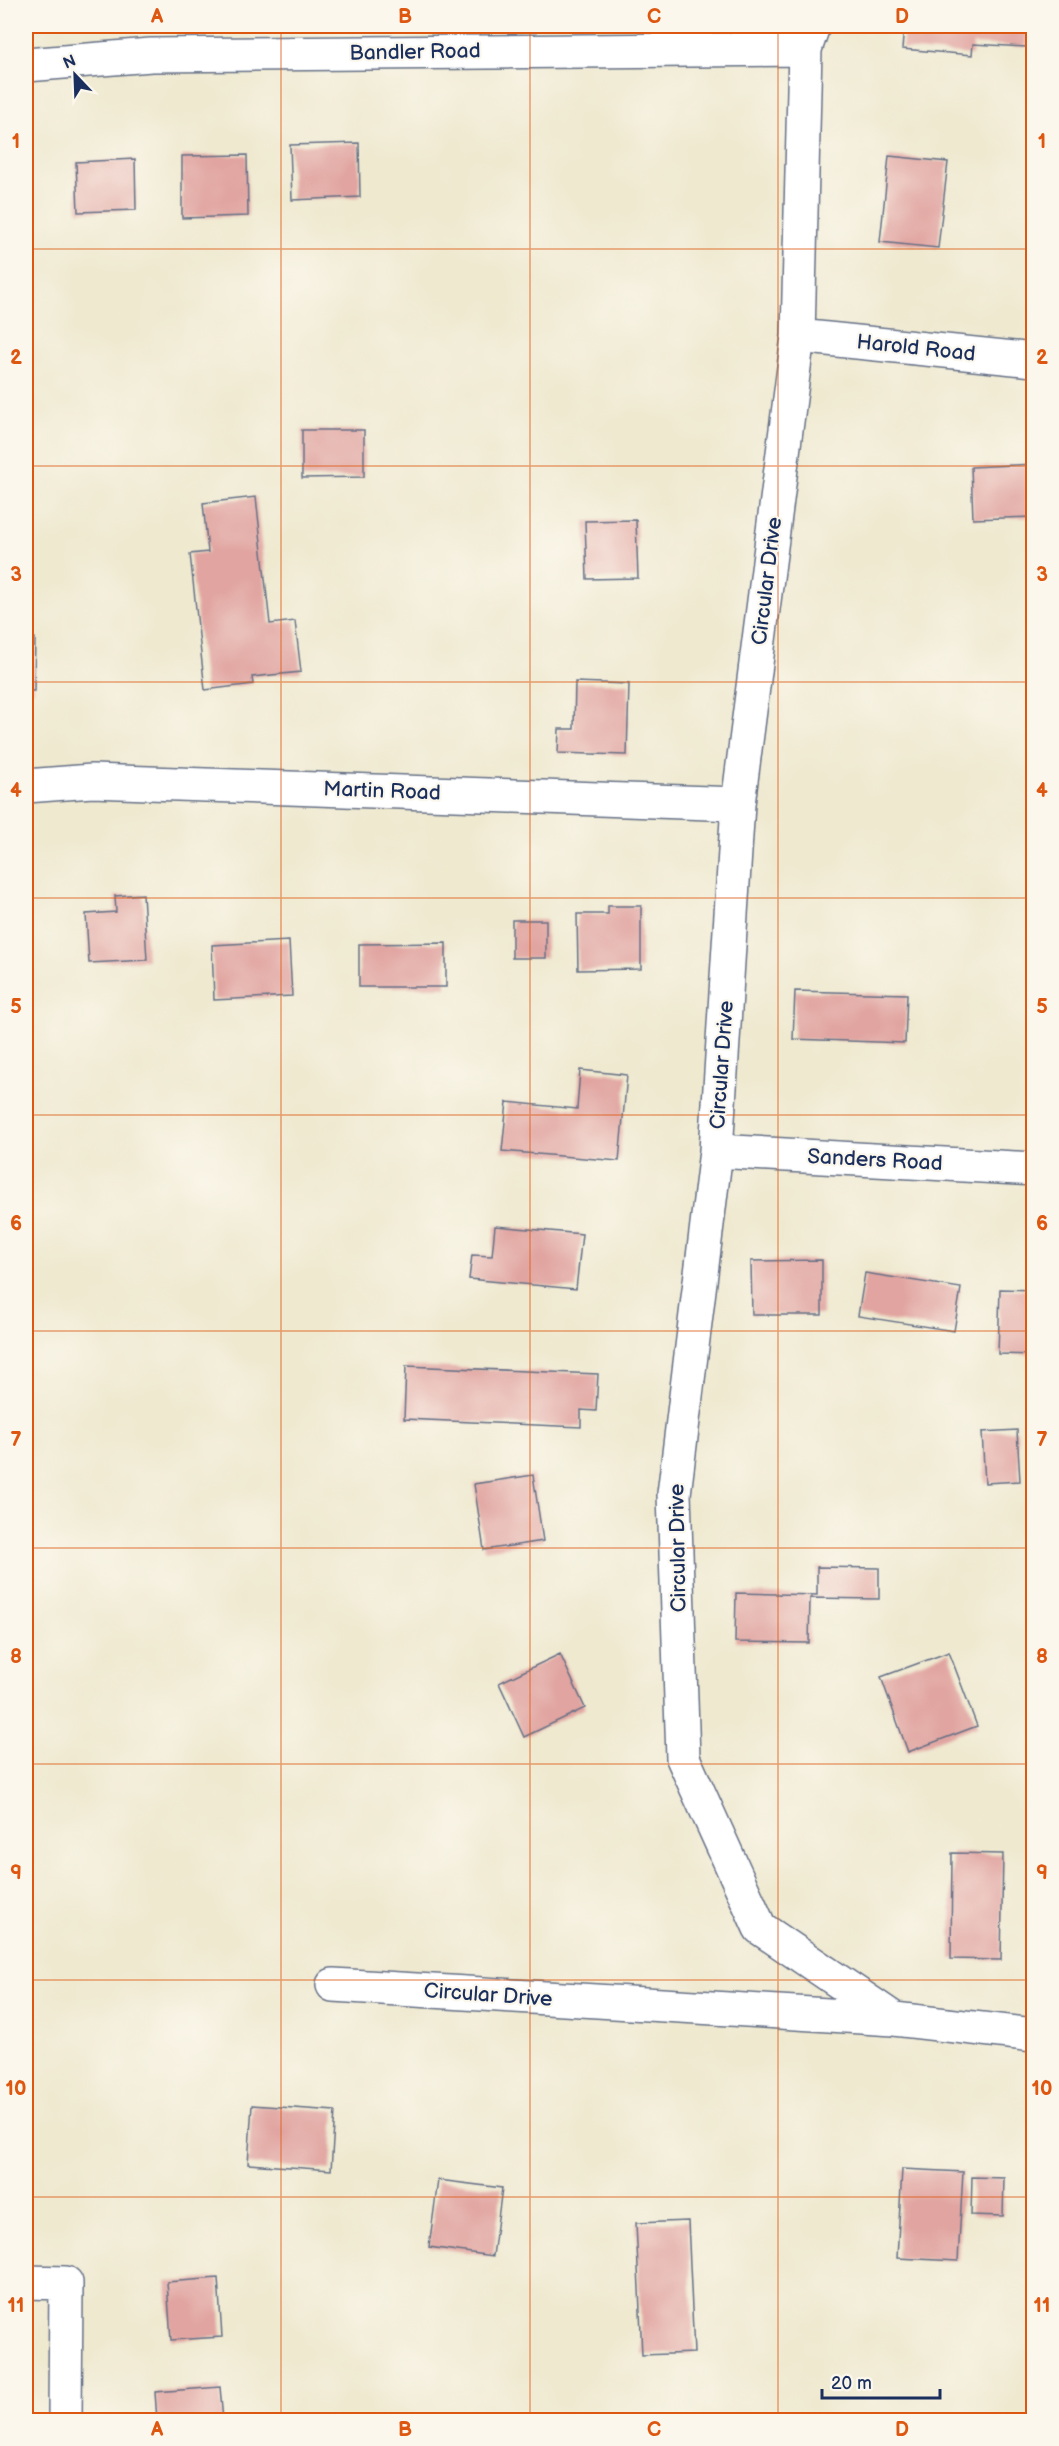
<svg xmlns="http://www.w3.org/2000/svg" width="1059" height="2446" viewBox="0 0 1059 2446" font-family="'Balsamiq Sans',sans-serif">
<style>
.building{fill:#e1a4a0}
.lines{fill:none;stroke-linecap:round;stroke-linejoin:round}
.minor-casing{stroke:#657086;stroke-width:36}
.minor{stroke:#fff;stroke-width:33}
.grid{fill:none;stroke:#de5710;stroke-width:1.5;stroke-opacity:0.55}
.labels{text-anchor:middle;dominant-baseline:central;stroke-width:4.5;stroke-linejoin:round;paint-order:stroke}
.street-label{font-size:21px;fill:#1b2f5e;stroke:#fbf7ec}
.neatline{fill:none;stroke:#de5710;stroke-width:2}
.grid-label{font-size:20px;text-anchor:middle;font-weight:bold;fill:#de5710}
</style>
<rect width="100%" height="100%" fill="#fbf7ec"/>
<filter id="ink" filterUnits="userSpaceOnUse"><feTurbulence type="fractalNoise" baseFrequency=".0167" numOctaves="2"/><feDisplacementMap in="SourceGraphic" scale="12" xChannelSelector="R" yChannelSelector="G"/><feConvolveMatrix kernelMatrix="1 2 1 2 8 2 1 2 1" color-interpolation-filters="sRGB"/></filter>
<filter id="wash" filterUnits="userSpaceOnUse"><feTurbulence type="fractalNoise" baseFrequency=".008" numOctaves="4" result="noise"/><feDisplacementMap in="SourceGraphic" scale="24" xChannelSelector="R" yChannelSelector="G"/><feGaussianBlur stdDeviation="1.35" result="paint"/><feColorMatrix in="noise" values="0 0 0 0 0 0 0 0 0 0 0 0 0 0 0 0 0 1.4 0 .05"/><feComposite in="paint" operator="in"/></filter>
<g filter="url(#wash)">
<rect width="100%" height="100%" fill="#efe9d0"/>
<g id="blocks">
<path class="building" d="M 904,26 L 1027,26 L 1026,47 L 973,44 L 972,55 L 902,49 Z
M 359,143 L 360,197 L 292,200 L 290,145 Z
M 247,155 L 248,216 L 182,218 L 182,156 Z
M 889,156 L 948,162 L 938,248 L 880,242 Z
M 135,159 L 136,210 L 78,212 L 76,162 Z
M 26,169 L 29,169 L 33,217 L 26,218 Z
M 302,430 L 364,430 L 364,477 L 302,478 Z
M 1034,464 L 1034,517 L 973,519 L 971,467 Z
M 256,497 L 270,624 L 295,621 L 301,672 L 252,677 L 253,684 L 205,690 L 190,554 L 208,552 L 203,503 Z
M 636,520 L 638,578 L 587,579 L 585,521 Z
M 26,638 L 35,638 L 34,691 L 26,691 Z
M 575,682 L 629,684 L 627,755 L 558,753 L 559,729 L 574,729 Z
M 143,894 L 147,960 L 89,963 L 86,914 L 116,912 L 115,896 Z
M 608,906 L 641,906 L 641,969 L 578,970 L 577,914 L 608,914 Z
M 512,920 L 546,920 L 546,958 L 512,958 Z
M 289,941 L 292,996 L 214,1000 L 212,945 Z
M 446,943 L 446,987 L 359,987 L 359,944 Z
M 795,991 L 907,994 L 905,1043 L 793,1039 Z
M 580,1070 L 627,1075 L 619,1161 L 502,1151 L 507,1102 L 577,1109 Z
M 495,1226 L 582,1234 L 576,1289 L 469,1279 L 472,1255 L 492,1256 Z
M 822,1260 L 822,1315 L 752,1315 L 751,1261 Z
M 865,1273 L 961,1288 L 954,1331 L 858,1316 Z
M 1000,1289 L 1034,1290 L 1034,1355 L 998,1354 Z
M 406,1366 L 598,1374 L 596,1411 L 581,1410 L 581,1427 L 404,1419 Z
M 1017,1430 L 1020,1481 L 985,1483 L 982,1432 Z
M 533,1475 L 543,1541 L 484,1550 L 474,1484 Z
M 817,1567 L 879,1568 L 879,1599 L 810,1598 L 809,1643 L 735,1642 L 736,1593 L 817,1595 Z
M 949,1652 L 977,1726 L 908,1752 L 881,1677 Z
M 560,1654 L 585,1708 L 524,1737 L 499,1683 Z
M 952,1853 L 1003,1854 L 1001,1960 L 951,1959 Z
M 252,2105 L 335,2111 L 331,2170 L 248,2164 Z
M 902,2169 L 963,2172 L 958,2261 L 897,2258 Z
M 972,2177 L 1004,2178 L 1003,2216 L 971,2215 Z
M 438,2180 L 502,2188 L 493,2256 L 429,2247 Z
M 688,2221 L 694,2353 L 642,2355 L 636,2223 Z
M 218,2278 L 222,2337 L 171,2340 L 167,2282 Z
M 220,2387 L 223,2420 L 157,2420 L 155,2392 Z"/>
</g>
</g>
<g filter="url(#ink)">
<use href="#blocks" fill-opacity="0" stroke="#657086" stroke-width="1.5"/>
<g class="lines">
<defs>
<path id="minor" d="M 813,26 L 805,49 L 798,336 L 738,804 L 716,1151 L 674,1494 L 683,1758 L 760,1928 L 894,2019 L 1034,2035
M 26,65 L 151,55 L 805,49
M 798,336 L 1034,360
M 26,786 L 92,781 L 738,804
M 716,1151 L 1034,1169
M 333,1985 L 894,2019
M 26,2282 L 66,2283 L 65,2420"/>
</defs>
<use href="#minor" class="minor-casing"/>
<use href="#minor" class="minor"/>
</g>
</g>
<path class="grid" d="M 281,26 L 281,2420M 530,26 L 530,2420M 778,26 L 778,2420M 26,249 L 1034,249M 26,466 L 1034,466M 26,682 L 1034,682M 26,898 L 1034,898M 26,1115 L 1034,1115M 26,1331 L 1034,1331M 26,1548 L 1034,1548M 26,1764 L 1034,1764M 26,1980 L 1034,1980M 26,2197 L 1034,2197"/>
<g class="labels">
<g class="street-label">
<text transform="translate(415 52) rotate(-1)">Bandler Road</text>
<text transform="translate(916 348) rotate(6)">Harold Road</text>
<text transform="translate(767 581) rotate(-83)">Circular Drive</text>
<text transform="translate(382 791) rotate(2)">Martin Road</text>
<text transform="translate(722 1065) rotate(-86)">Circular Drive</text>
<text transform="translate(875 1160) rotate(3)">Sanders Road</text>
<text transform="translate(678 1548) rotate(-91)">Circular Drive</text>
<text transform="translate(488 1995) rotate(4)">Circular Drive</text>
</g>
</g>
<rect width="1059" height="2446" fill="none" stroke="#fbf7ec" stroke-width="66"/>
<g transform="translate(75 75) rotate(337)" stroke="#fbf7ec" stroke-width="4.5" paint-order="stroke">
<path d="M0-4.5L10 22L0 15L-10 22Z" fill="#1b2f5e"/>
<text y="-9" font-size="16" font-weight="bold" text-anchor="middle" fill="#1b2f5e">N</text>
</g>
<path d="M822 2389v9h118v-9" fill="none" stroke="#1b2f5e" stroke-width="3"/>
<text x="831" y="2389" font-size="18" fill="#1b2f5e" stroke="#fbf7ec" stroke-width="4.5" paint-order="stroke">20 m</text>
<rect x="33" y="33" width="993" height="2380" class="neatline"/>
<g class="grid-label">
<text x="157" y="23">A</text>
<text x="405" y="23">B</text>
<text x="654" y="23">C</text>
<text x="902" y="23">D</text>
<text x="16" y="148">1</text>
<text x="1042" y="148">1</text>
<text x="16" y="364">2</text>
<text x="1042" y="364">2</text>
<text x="16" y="581">3</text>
<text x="1042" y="581">3</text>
<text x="16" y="797">4</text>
<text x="1042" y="797">4</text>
<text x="16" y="1013">5</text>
<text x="1042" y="1013">5</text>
<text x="16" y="1230">6</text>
<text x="1042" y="1230">6</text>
<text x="16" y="1446">7</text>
<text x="1042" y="1446">7</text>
<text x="16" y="1663">8</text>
<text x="1042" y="1663">8</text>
<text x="16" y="1879">9</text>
<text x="1042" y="1879">9</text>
<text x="16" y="2095">10</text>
<text x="1042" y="2095">10</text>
<text x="16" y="2312">11</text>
<text x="1042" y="2312">11</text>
<text x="157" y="2436">A</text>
<text x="405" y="2436">B</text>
<text x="654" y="2436">C</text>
<text x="902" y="2436">D</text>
</g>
</svg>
